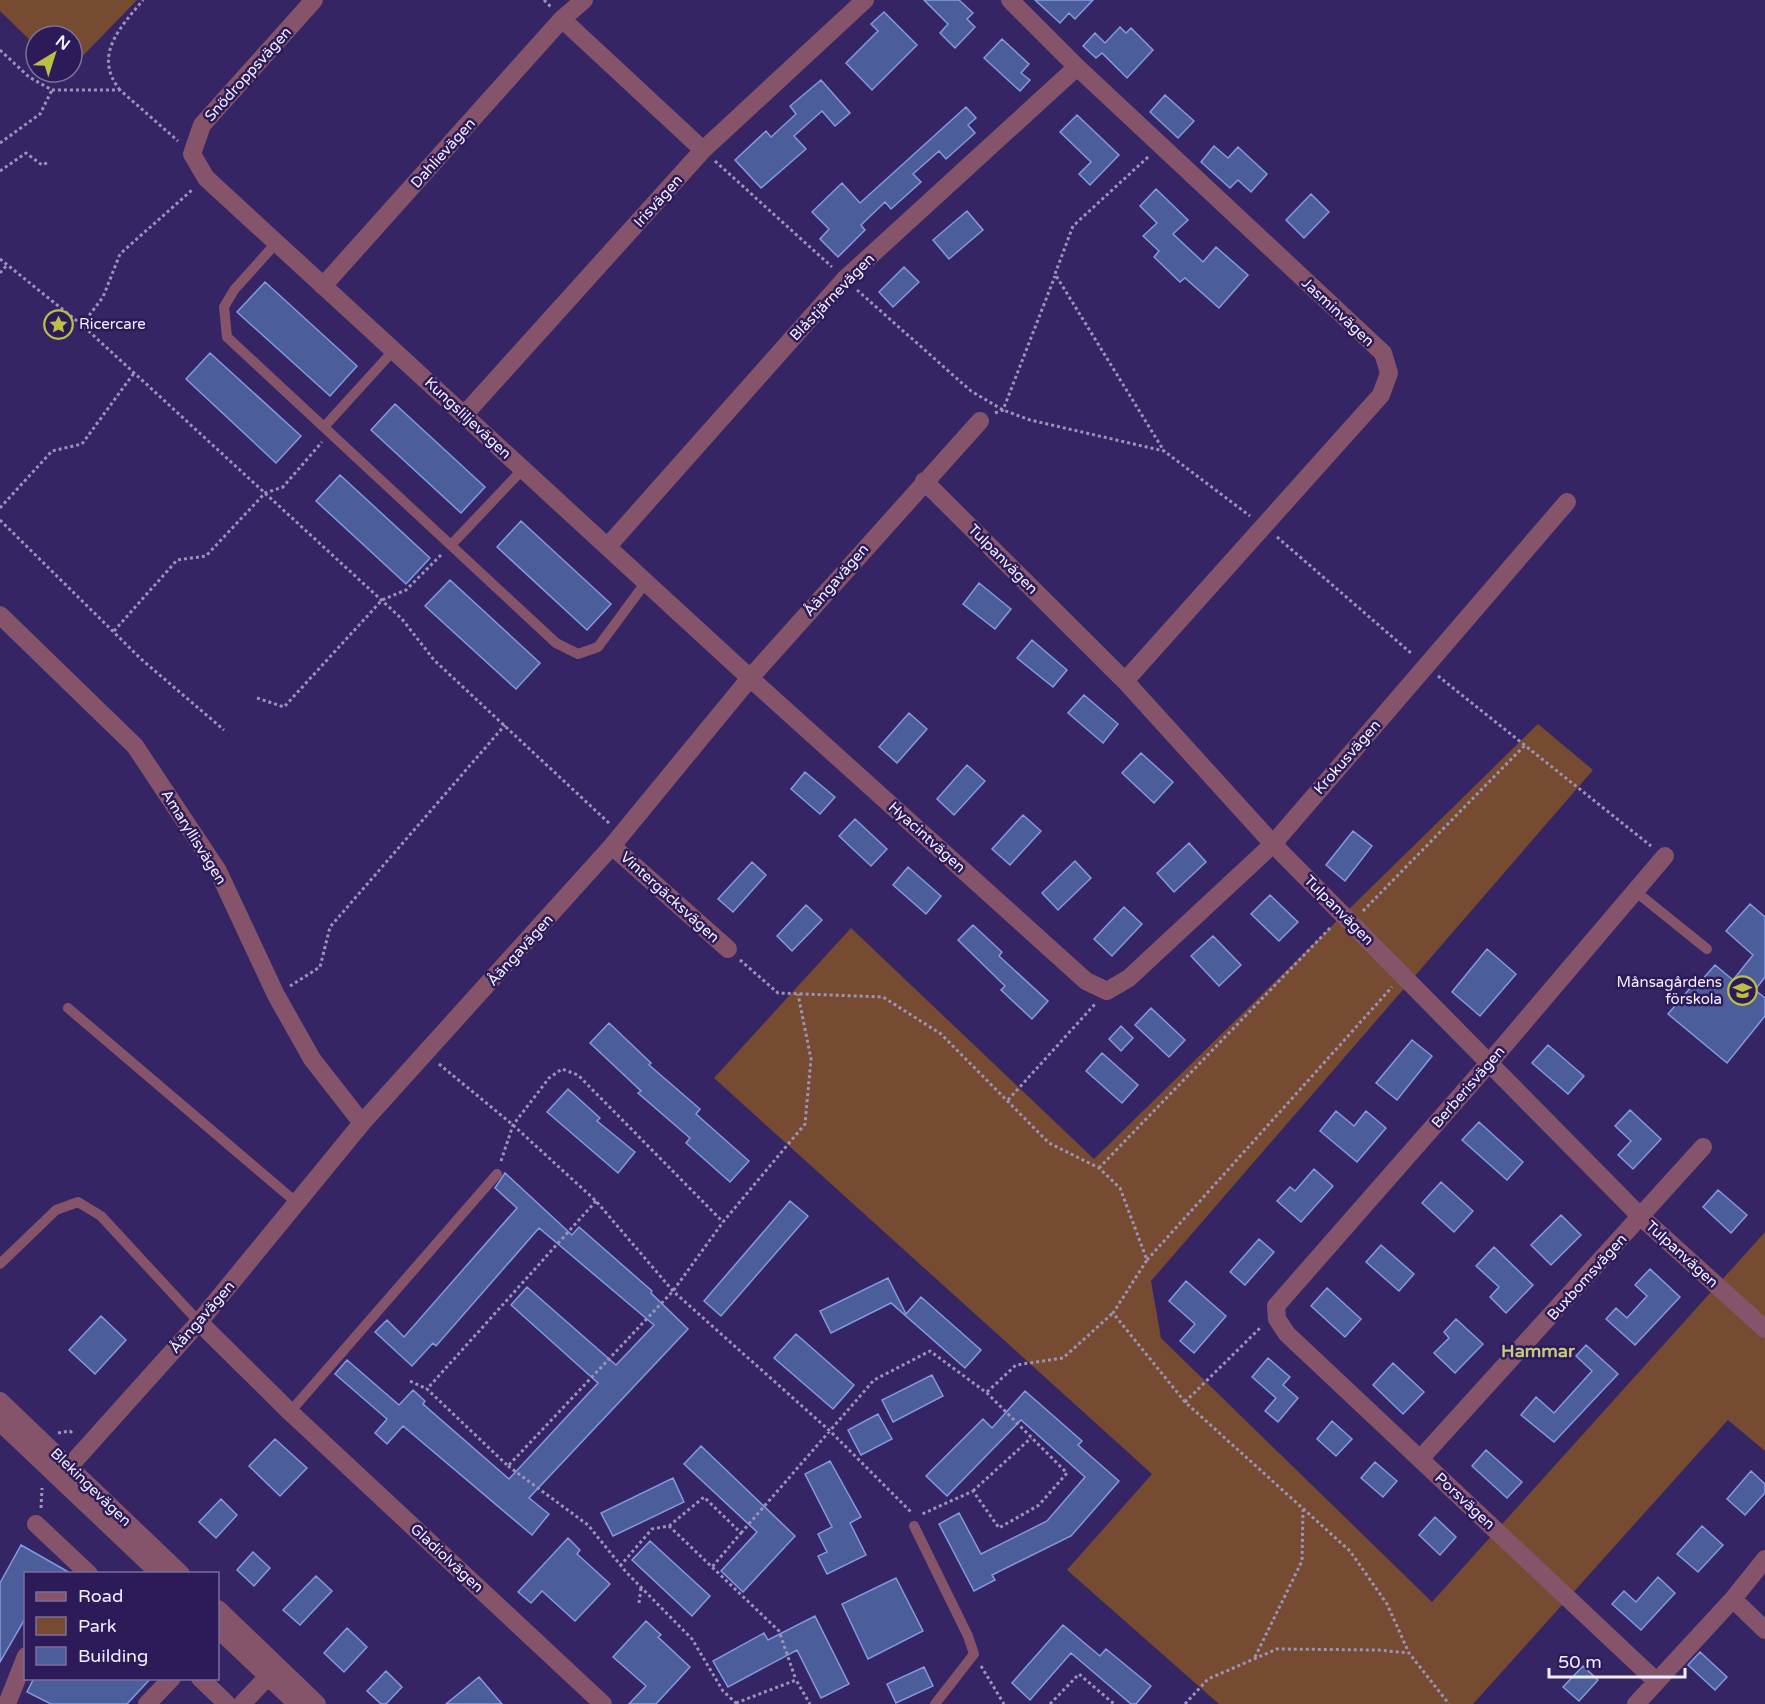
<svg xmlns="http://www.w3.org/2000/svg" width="1765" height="1704" viewBox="0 0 1765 1704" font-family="'Varela Round',sans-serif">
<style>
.green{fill:#764b31}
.building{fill:#4c5d9b;stroke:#8499e0;stroke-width:1.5}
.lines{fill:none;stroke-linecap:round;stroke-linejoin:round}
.path{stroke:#9c93b9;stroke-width:3;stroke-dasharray:3 3;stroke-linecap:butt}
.service{stroke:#85546a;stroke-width:10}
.minor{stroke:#85546a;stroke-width:18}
.labels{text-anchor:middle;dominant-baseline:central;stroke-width:5;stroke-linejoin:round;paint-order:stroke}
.street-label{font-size:15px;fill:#f1efff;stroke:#2c1a59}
.poi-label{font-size:15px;fill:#f1efff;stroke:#2c1a59;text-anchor:start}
.quarter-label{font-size:18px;font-weight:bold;fill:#c6ca7c;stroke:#2c1a59}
</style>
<rect width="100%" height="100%" fill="#352565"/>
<path class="green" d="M 0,0 L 137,0 L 72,67 L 72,36 L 36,36 L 36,46 L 0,11 Z
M 1538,724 L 1593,770 L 1151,1281 L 1161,1338 L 1432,1602 L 1765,1232 L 1765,1451 L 1728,1420 L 1473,1704 L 1219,1704 L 1067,1570 L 1152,1474 L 714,1078 L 851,928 L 1094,1159 Z"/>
<path class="building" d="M 924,0 L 959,0 L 973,13 L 967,19 L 975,27 L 955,48 L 940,33 L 948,24 Z
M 1035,0 L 1093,0 L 1075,19 L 1069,13 L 1060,23 Z
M 884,12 L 917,45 L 872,90 L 846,63 L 878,31 L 871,24 Z
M 1120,27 L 1126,33 L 1131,28 L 1153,50 L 1127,78 L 1102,53 L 1096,58 L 1083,46 L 1095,33 L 1105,43 Z
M 1002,39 L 1029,64 L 1021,73 L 1030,80 L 1020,91 L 984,58 Z
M 821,80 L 850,113 L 835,126 L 822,111 L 794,136 L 806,149 L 761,188 L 735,160 L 766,131 L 771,137 L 796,114 L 790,106 Z
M 1165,95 L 1194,121 L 1178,138 L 1150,112 Z
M 966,107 L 976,118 L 968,125 L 975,133 L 946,159 L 939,151 L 913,174 L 921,182 L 891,209 L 885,202 L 861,225 L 865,230 L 838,257 L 820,239 L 829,229 L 812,212 L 842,183 L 860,203 Z
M 1077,115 L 1119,155 L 1090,185 L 1079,174 L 1091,162 L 1060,132 Z
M 1214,146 L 1228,158 L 1238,147 L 1267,174 L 1251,192 L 1238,180 L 1230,188 L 1201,162 Z
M 1156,189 L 1188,220 L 1173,234 L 1203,262 L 1216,247 L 1248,275 L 1219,308 L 1185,278 L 1180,282 L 1154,257 L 1159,251 L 1143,236 L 1157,223 L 1140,206 Z
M 1311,194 L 1329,212 L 1304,238 L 1286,220 Z
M 967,211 L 983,230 L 949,259 L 933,240 Z
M 904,267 L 919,282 L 893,307 L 879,292 Z
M 265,282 L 357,366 L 330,396 L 237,312 Z
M 210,353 L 301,436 L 276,463 L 186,379 Z
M 395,404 L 485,487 L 461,513 L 371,430 Z
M 340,475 L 430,558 L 406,584 L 316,501 Z
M 521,521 L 611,604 L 587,630 L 497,547 Z
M 450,580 L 540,663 L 516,689 L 425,606 Z
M 979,583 L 1011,609 L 995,629 L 963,604 Z
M 1032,640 L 1067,670 L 1053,687 L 1017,658 Z
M 1084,695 L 1118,724 L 1103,743 L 1068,713 Z
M 909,713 L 927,729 L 897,763 L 879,747 Z
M 1141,753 L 1173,782 L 1154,803 L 1122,773 Z
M 967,765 L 985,781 L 954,815 L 937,799 Z
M 805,772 L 835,797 L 820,814 L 791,789 Z
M 1023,815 L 1041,831 L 1010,865 L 992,849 Z
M 855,819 L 887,849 L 871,866 L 839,836 Z
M 1353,831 L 1372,846 L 1345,881 L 1326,865 Z
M 1189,843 L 1206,862 L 1174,892 L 1157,873 Z
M 1075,861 L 1091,878 L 1058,910 L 1042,893 Z
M 752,862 L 766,875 L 733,912 L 718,899 Z
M 908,867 L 941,896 L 926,914 L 893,885 Z
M 1270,895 L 1298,922 L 1279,941 L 1251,914 Z
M 1750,904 L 1765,917 L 1765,977 L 1755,990 L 1765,998 L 1765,1016 L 1727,1063 L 1668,1014 L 1691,987 L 1694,989 L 1715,965 L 1733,980 L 1753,955 L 1726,931 Z
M 806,905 L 822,920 L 792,951 L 777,936 Z
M 1124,907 L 1142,924 L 1112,956 L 1094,939 Z
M 973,925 L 1002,952 L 999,956 L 1048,1001 L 1032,1019 L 1001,990 L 1005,986 L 958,940 Z
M 1213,936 L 1241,965 L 1219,986 L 1191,956 Z
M 1487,949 L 1516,974 L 1480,1016 L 1452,992 Z
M 1151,1008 L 1185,1040 L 1169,1057 L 1135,1025 Z
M 609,1023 L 651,1063 L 649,1065 L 700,1109 L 696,1114 L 749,1161 L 730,1182 L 686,1143 L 690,1138 L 638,1093 L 641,1091 L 590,1043 Z
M 1121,1026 L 1133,1038 L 1121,1051 L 1109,1039 Z
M 1412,1040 L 1432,1056 L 1397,1100 L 1376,1083 Z
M 1548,1045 L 1584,1076 L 1568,1094 L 1532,1063 Z
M 1102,1053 L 1138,1085 L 1122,1103 L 1086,1071 Z
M 568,1089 L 600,1118 L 597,1121 L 635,1152 L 618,1173 L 547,1112 Z
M 1630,1110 L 1661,1139 L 1633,1169 L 1618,1155 L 1631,1141 L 1615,1126 Z
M 1336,1111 L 1354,1126 L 1366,1111 L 1386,1128 L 1357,1162 L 1320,1131 Z
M 1479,1122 L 1523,1162 L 1507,1180 L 1462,1140 Z
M 1314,1169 L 1333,1186 L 1301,1222 L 1277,1201 L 1290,1187 L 1295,1191 Z
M 505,1173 L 572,1235 L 579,1227 L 652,1291 L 651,1293 L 688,1329 L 529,1498 L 549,1514 L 532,1535 L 403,1426 L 387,1444 L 375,1433 L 387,1419 L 335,1374 L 347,1360 L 399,1405 L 413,1390 L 425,1401 L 423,1404 L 509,1479 L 598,1383 L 511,1305 L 527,1287 L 616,1365 L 654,1325 L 539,1228 L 436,1346 L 433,1343 L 412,1366 L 375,1332 L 387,1320 L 404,1337 L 517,1208 L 495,1188 Z
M 1441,1182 L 1473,1211 L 1454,1232 L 1422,1203 Z
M 1718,1190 L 1747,1215 L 1731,1233 L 1703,1207 Z
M 790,1201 L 808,1216 L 721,1316 L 704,1301 Z
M 1561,1215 L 1581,1235 L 1551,1265 L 1531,1245 Z
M 1259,1239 L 1274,1252 L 1245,1285 L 1230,1272 Z
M 1381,1245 L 1414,1274 L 1399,1291 L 1366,1262 Z
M 1494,1247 L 1533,1285 L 1506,1313 L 1490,1297 L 1499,1287 L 1476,1266 Z
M 1650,1269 L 1680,1297 L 1635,1345 L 1606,1319 L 1616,1308 L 1627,1318 L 1647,1296 L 1635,1285 Z
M 888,1278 L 906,1314 L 921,1297 L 981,1350 L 965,1368 L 891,1303 L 831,1333 L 820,1311 Z
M 1186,1281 L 1226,1316 L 1194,1353 L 1180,1341 L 1195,1324 L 1169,1301 Z
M 1327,1288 L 1361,1319 L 1345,1337 L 1311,1306 Z
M 101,1316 L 126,1340 L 95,1374 L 69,1350 Z
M 1456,1319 L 1483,1344 L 1455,1373 L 1434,1353 L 1449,1338 L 1444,1332 Z
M 796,1334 L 854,1385 L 833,1409 L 774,1358 Z
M 1586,1345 L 1618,1374 L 1554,1442 L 1521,1415 L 1536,1397 L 1554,1413 L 1592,1371 L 1576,1356 Z
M 1268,1358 L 1290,1377 L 1283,1385 L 1298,1398 L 1278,1422 L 1265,1411 L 1276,1398 L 1252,1377 Z
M 1393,1363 L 1424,1392 L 1403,1414 L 1373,1385 Z
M 932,1375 L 943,1396 L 893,1422 L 882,1400 Z
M 1025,1391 L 1082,1441 L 1078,1445 L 1119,1481 L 1071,1536 L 992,1575 L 995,1580 L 974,1591 L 939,1524 L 959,1513 L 981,1554 L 1047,1521 L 1085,1477 L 1021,1420 L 947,1496 L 926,1476 L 983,1419 L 992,1428 Z
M 878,1414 L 892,1439 L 861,1455 L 848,1430 Z
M 1332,1421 L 1352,1439 L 1336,1456 L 1317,1439 Z
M 275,1439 L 307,1468 L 280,1496 L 249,1466 Z
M 701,1446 L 795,1536 L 743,1592 L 721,1571 L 757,1532 L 684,1464 Z
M 1486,1450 L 1522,1482 L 1507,1498 L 1472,1466 Z
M 830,1461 L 861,1517 L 850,1523 L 866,1555 L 827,1574 L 818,1556 L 827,1552 L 818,1534 L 832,1527 L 805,1474 Z
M 1375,1462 L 1397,1481 L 1383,1497 L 1361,1478 Z
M 1751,1471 L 1765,1484 L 1765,1493 L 1745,1515 L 1727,1499 Z
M 673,1478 L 684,1502 L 613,1536 L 601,1513 Z
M 221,1499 L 237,1515 L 216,1538 L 199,1522 Z
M 1435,1517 L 1456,1537 L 1440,1555 L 1419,1535 Z
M 1702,1526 L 1723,1545 L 1698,1572 L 1677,1554 Z
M 568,1538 L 580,1550 L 577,1554 L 610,1584 L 575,1621 L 542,1591 L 531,1603 L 518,1592 Z
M 650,1541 L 710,1596 L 692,1616 L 632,1560 Z
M 21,1545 L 72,1574 L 26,1574 L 26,1617 L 0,1662 L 0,1583 Z
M 253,1552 L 270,1568 L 254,1586 L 237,1570 Z
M 316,1576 L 332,1591 L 300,1625 L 283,1610 Z
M 1658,1577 L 1675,1593 L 1641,1630 L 1612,1604 L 1624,1591 L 1636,1602 Z
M 896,1578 L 923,1631 L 868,1659 L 842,1604 Z
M 815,1616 L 849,1684 L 821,1698 L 797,1650 L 728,1687 L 713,1661 L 764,1633 L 768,1640 Z
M 646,1621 L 661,1635 L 658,1637 L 690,1667 L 656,1704 L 629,1704 L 646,1686 L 613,1657 Z
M 1063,1625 L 1100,1656 L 1106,1649 L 1151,1686 L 1136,1704 L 1131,1704 L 1071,1653 L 1030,1700 L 1012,1683 Z
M 347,1628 L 367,1647 L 344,1672 L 324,1653 Z
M 1700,1652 L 1727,1677 L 1715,1690 L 1688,1665 Z
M 1583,1666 L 1598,1680 L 1579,1701 L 1563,1687 Z
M 924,1667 L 933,1686 L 896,1703 L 887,1684 Z
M 386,1671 L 402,1687 L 386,1704 L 381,1704 L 367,1691 Z
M 479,1677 L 502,1704 L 446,1704 Z
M 34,1678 L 151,1678 L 127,1704 L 51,1704 L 27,1692 Z"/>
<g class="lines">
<path class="path" d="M 544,0 L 551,7
M 0,50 L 29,77 L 52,90 L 120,90 L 178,141
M 120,90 C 92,55 121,27 143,0
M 0,143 L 40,114 L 52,90
M 1148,157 L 1073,226 L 1055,274 L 1164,451
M 715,161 L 832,267
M 0,171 L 26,153 L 42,165 L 49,162
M 0,259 L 82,325 L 402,619 L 434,660 L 610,824
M 0,273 L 7,265
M 857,290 L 971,391 L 1003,410 L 1030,420 L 1164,451 L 1250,516
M 82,325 L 103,297 L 120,254 L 192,190
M 995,413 L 1003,410 L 1055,276
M 0,508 L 52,451 L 82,444 L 134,373
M 0,520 L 141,659 L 224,730
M 1277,537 L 1412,654
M 114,631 L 177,560 L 206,556 L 265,493 L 283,487 L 322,442
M 1438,676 L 1651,846
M 257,698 L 284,707 L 382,600 L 406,590 L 441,555
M 1363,911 L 1525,745
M 740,960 L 778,993 L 883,997 L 941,1034 L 1049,1143 L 1099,1168 L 1120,1188 L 1147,1260 L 1113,1313 L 1185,1402 L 1350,1551 L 1387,1604 L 1409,1653 L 1449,1704
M 290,986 L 320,967 L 330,927 L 505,725
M 439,1064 L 513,1125 L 596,1201 L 673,1291 L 831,1432 L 912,1513
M 1008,1100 L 1095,1004
M 501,1161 L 513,1125 L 549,1078 L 562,1069 L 578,1075 L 723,1222
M 1099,1168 L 1331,927
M 596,1201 L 427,1389 L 508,1466 L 673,1291 L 723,1222 L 805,1124 L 811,1059 L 798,994
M 1147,1260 L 1392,987
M 410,1381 L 427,1389
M 987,1392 L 1016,1365 L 1063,1358 L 1113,1313
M 1185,1402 L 1262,1326
M 58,1433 L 70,1431 L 74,1435
M 508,1466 L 588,1525 L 626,1572 L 692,1639 L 723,1691 L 737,1704
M 973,1491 L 1031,1438
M 41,1508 L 42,1488
M 669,1526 L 704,1497 L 741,1533 L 712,1567
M 741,1533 L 874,1380 L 930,1351 L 987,1393 L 1067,1473 L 1039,1505 L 999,1528 L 973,1491 L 920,1515
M 620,1566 L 652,1529 L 669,1526 L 779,1631 L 796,1680
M 639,1603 L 641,1588
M 1255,1657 L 1302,1561 L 1303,1510
M 981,1666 L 1004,1704
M 736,1703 L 796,1680 L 810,1704
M 1050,1704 L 1079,1674 L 1114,1704
M 1185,1704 L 1208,1679 L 1277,1649 L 1378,1650 L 1409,1653"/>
<path class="service" d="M 277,242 L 234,290 L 224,307 L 227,337 L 556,643 L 578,654 L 598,647 L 646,582
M 324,427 L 394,350
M 451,545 L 523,469
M 1635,891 L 1707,949
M 68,1008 L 297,1203
M 0,1264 L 56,1210 L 78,1202 L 101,1216 L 199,1322
M 290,1412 L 497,1174
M 914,1526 L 968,1636 L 974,1654 L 935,1704"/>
<path class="minor" d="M 314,0 L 202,125 L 192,154 L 206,178 L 750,678 L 1086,981 L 1107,991 L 1129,978 L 1273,844 L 1567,502
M 1010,0 L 1077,67 L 1383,353 L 1389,373 L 1381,395 L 1125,681
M 562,19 L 703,150
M 323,286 L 562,19 L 584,0
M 464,415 L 703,150 L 865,0
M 924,481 L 1125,681 L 1273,844 L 1641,1217 L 1765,1329
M 608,546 L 845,279 L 1077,67
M 0,615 L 135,746 L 218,871 L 276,995 L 312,1059 L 362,1123
M 612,846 L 728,949
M 199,1322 L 290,1412 L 603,1704
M 0,1401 L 181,1574
M 0,1422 L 160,1574
M 1421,1458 L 1703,1147
M 59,1478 L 199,1322 L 362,1123 L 612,846 L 750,678 L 980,421
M 36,1524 L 89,1574
M 1733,1599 L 1765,1630
M 218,1609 L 317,1704
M 218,1629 L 297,1704
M 200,1678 L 227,1704
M 1656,1681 L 1287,1334 L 1277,1319 L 1276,1306 L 1490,1062 L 1665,856
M 7,1704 L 26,1656
M 147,1704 L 172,1678
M 242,1704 L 276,1668
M 1636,1704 L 1733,1599 L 1765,1559"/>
</g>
<defs>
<symbol id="sight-ring" viewBox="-11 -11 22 22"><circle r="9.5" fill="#2c1a59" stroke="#bcbf44" stroke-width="1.5"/><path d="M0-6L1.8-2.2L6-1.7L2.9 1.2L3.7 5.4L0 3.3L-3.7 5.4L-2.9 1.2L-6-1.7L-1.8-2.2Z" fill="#bcbf44"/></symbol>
<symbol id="school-ring" viewBox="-11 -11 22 22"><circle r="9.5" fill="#2c1a59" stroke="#bcbf44" stroke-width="1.5"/><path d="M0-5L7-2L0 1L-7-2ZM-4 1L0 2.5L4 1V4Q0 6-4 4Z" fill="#bcbf44"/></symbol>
</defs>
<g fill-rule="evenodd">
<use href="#sight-ring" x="42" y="308" width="33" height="33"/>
<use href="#school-ring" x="1726" y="974" width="33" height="33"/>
</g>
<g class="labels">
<g class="street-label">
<text transform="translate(248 74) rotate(-48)">Snödroppsvägen</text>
<text transform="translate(443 153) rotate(-48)">Dahlievägen</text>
<text transform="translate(658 201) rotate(-48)">Irisvägen</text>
<text transform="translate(832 297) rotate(-46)">Blåstjärnevägen</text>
<text transform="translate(1338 312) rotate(43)">Jasminvägen</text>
<text transform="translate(468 418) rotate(43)">Kungsliljevägen</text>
<text transform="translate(1003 559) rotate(45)">Tulpanvägen</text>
<text transform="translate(836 580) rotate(-49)">Åängavägen</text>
<text transform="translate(1347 757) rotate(-49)">Krokusvägen</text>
<text transform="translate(194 837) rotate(58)">Amaryllisvägen</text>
<text transform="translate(927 837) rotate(42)">Hyacintvägen</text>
<text transform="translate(670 897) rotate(42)">Vintergäcksvägen</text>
<text transform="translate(1339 910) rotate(45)">Tulpanvägen</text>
<text transform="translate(520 950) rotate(-48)">Åängavägen</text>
<text transform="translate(1468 1087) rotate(-49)">Berberisvägen</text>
<text transform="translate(1682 1254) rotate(42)">Tulpanvägen</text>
<text transform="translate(1587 1277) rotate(-48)">Buxbomsvägen</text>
<text transform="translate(202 1317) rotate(-49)">Åängavägen</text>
<text transform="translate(91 1487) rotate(44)">Blekingevägen</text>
<text transform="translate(1465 1501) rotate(43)">Porsvägen</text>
<text transform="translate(447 1558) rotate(43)">Gladiolvägen</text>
</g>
<g class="poi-label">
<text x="79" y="324">Ricercare</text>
<text x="1722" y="982" text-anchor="end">Månsagårdens<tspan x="1722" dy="17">förskola</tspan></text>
</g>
<g class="quarter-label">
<text x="1538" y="1351">Hammar</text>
</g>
</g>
<rect x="24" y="1572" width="195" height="108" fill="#2c1a59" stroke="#7b6f9b" stroke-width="1.5"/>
<rect x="36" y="1592" width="30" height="9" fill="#85546a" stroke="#7b6f9b" stroke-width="1.5"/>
<text x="78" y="1602" font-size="18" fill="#f1efff">Road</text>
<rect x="36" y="1617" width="30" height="18" fill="#764b31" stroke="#7b6f9b" stroke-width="1.5"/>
<text x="78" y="1632" font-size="18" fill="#f1efff">Park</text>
<rect x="36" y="1647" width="30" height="18" fill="#4c5d9b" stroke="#7b6f9b" stroke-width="1.5"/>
<text x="78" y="1662" font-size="18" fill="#f1efff">Building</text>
<g transform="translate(54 54) rotate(38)"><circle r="28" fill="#2c1a59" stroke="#7b6f9b" stroke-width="1.5"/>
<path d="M0-4.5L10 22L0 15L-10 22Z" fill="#bcbf44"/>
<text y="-9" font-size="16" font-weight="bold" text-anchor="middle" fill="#f1efff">N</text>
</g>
<path d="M1549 1668v9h136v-9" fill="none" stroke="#f1efff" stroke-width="3"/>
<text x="1558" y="1668" font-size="18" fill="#f1efff" stroke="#2c1a59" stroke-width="4.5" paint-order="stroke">50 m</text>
</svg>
